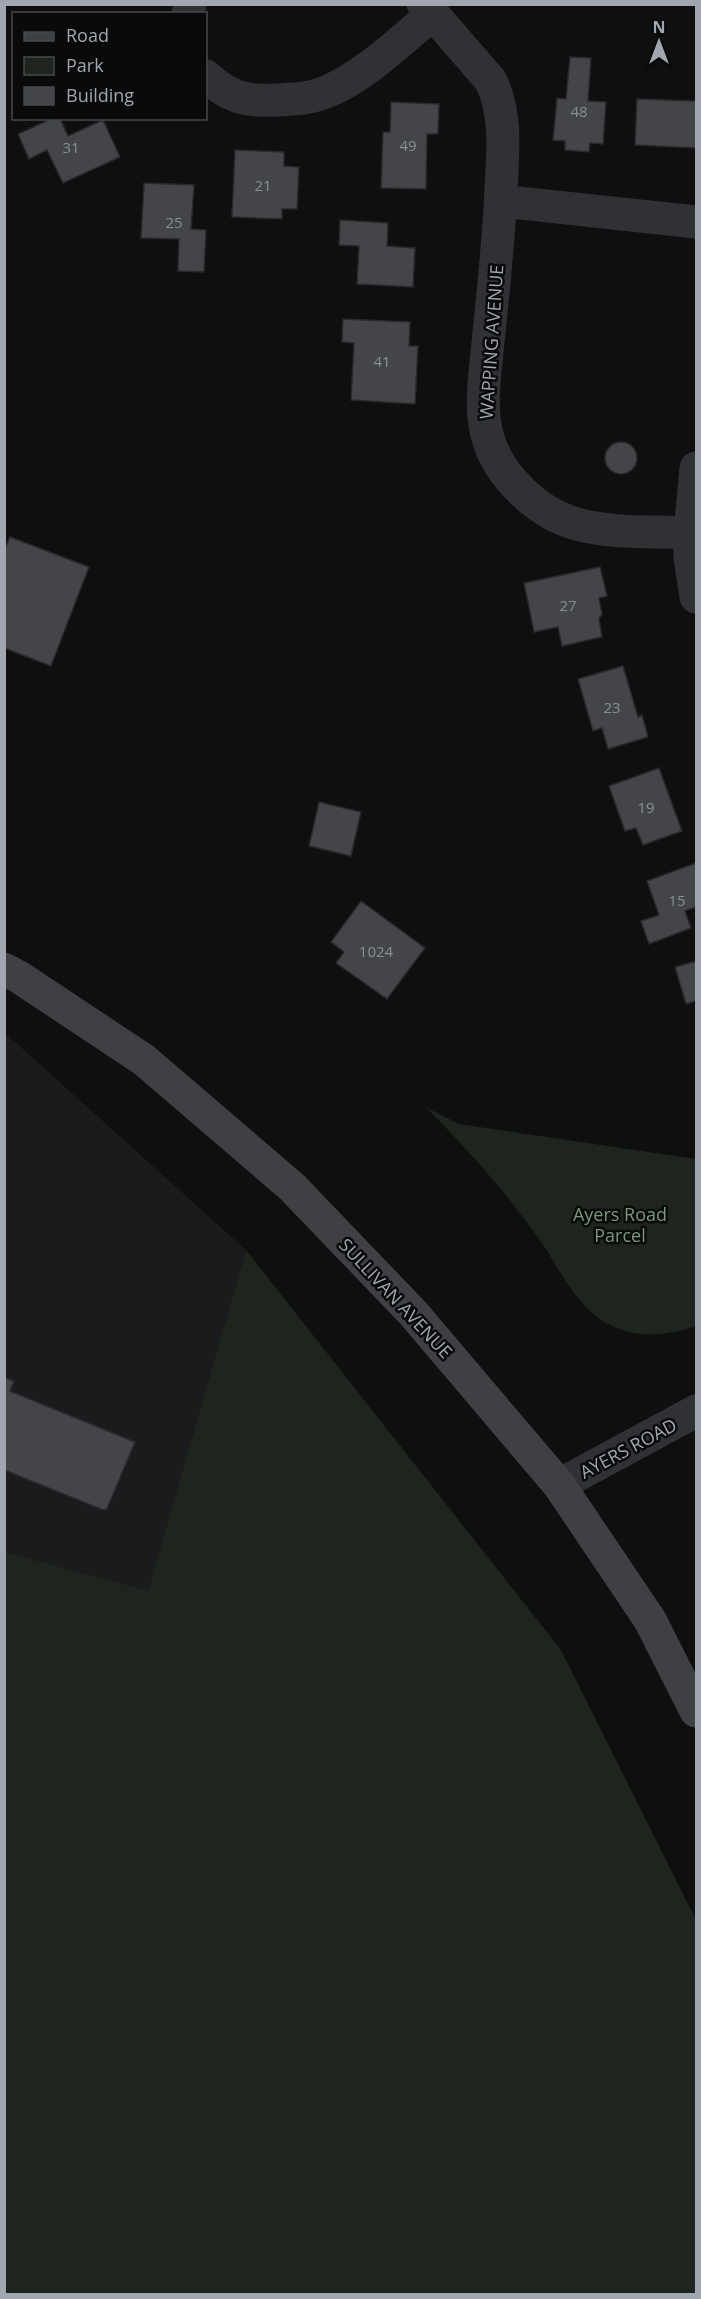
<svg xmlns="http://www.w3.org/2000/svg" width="701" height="2299" viewBox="0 0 701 2299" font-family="'Open Sans',sans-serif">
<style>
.built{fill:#1b1b1d}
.green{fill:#1e241e}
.building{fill:#434548;stroke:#29292c;stroke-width:1.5}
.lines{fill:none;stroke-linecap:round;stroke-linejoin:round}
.minor{stroke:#303135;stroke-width:33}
.tertiary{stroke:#303135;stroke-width:33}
.secondary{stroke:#3f4044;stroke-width:33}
.labels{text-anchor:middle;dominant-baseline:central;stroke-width:5;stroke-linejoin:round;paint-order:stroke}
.number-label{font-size:15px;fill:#8a8e96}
.street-label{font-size:18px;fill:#a1a7b0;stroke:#0a0a0b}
.park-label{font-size:18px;fill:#7a997a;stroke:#0a0a0b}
</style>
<rect width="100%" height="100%" fill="#0f0f10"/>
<path class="built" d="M 4,1032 L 246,1250 L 148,1592 L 5,1552 Z"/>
<path class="green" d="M 427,1108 L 459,1124 L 696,1159 L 696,1326 C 667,1336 636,1339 608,1324 C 577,1307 561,1272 542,1243 C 533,1230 522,1217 512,1203 C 486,1170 457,1139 427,1108 Z
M 246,1250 L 561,1650 L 696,1920 L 696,2294 L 5,2294 L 5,1552 L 148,1591 Z"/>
<path class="building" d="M 570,57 L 591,58 L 588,101 L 606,102 L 603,144 L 590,143 L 589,152 L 565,150 L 565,141 L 553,140 L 557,98 L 566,99 Z
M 637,99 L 696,101 L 696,148 L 635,145 Z
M 391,102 L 439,104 L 438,134 L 427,134 L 426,189 L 381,188 L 383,132 L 390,132 Z
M 53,118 L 60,118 L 68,136 L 103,120 L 120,157 L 63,183 L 47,150 L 29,159 L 18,134 Z
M 235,150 L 284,152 L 284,166 L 299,167 L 297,209 L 282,209 L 282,219 L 232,217 Z
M 144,183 L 194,185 L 191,229 L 206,230 L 204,272 L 178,271 L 179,239 L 141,238 Z
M 340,220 L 388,223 L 387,246 L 415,248 L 413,287 L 357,284 L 359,246 L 339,245 Z
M 343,319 L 410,322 L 409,346 L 418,346 L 415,404 L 351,400 L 354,343 L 342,342 Z
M605 458a16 16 0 1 1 32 0a16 16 0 1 1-32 0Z
M 10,537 L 89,567 L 51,666 L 4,648 L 4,551 Z
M 600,567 L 607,596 L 599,598 L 602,614 L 599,619 L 602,637 L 562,646 L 558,627 L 534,632 L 524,583 Z
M 623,666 L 638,717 L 642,715 L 648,737 L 608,749 L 602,728 L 593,731 L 578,679 Z
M 659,768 L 682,831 L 643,845 L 636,828 L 625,831 L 609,786 Z
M 319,802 L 361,812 L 351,856 L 309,846 Z
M 696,863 L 696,907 L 685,911 L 691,928 L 649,944 L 641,921 L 659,915 L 647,881 Z
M 361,901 L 425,948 L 387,999 L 336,963 L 344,952 L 331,942 Z
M 696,961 L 696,1001 L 686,1004 L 675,967 Z
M 4,1377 L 14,1381 L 10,1391 L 135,1442 L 107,1509 L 103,1510 L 4,1470 Z"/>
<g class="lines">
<path class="minor" d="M 188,14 L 190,4
M 433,14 L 491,81 C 507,115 503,152 501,188 C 499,240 493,292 488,343 C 485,373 479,409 488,438 C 499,477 539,514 577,524 C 612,534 654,531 690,533
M 206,76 C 228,97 246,102 276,100 C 293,99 310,99 326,92 C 364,77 401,40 433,14 L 423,4
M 501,201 L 696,222
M 696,468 L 690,533 L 690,557 L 696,597"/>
<path class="tertiary" d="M 559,1485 L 696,1411"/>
<path class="secondary" d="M 4,969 L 19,977 L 144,1060 L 292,1187 L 413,1313 L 559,1485 L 650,1620 L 696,1711"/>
</g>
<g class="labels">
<g class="number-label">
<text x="579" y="111">48</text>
<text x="408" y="145">49</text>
<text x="71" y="147">31</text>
<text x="263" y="185">21</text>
<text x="174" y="222">25</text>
<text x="382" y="361">41</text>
<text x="568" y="605">27</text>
<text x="612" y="707">23</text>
<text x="646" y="807">19</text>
<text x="677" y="900">15</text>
<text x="376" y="951">1024</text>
</g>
<g class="street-label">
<text transform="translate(491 342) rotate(-86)">WAPPING AVENUE</text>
<text transform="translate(396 1298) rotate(47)">SULLIVAN AVENUE</text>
<text transform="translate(628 1448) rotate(-28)">AYERS ROAD</text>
</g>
<g class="park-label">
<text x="620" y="1214">Ayers Road<tspan x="620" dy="21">Parcel</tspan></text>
</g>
</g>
<rect width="701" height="2299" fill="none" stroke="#a1a7b0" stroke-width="12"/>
<rect x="12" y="12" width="195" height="108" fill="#0a0a0b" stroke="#46494d" stroke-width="1.5"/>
<rect x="24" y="32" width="30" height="9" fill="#3f4044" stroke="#46494d" stroke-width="1.5"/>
<text x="66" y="42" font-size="18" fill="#a1a7b0">Road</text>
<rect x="24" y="57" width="30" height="18" fill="#1e241e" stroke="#46494d" stroke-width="1.5"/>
<text x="66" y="72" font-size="18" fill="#a1a7b0">Park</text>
<rect x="24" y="87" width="30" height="18" fill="#434548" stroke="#46494d" stroke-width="1.5"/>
<text x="66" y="102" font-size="18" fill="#a1a7b0">Building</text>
<g transform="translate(659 42)" stroke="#0a0a0b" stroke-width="4.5" paint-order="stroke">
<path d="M0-4.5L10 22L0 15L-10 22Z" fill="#a1a7b0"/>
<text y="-9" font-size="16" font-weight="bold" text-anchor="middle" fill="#a1a7b0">N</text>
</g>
</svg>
